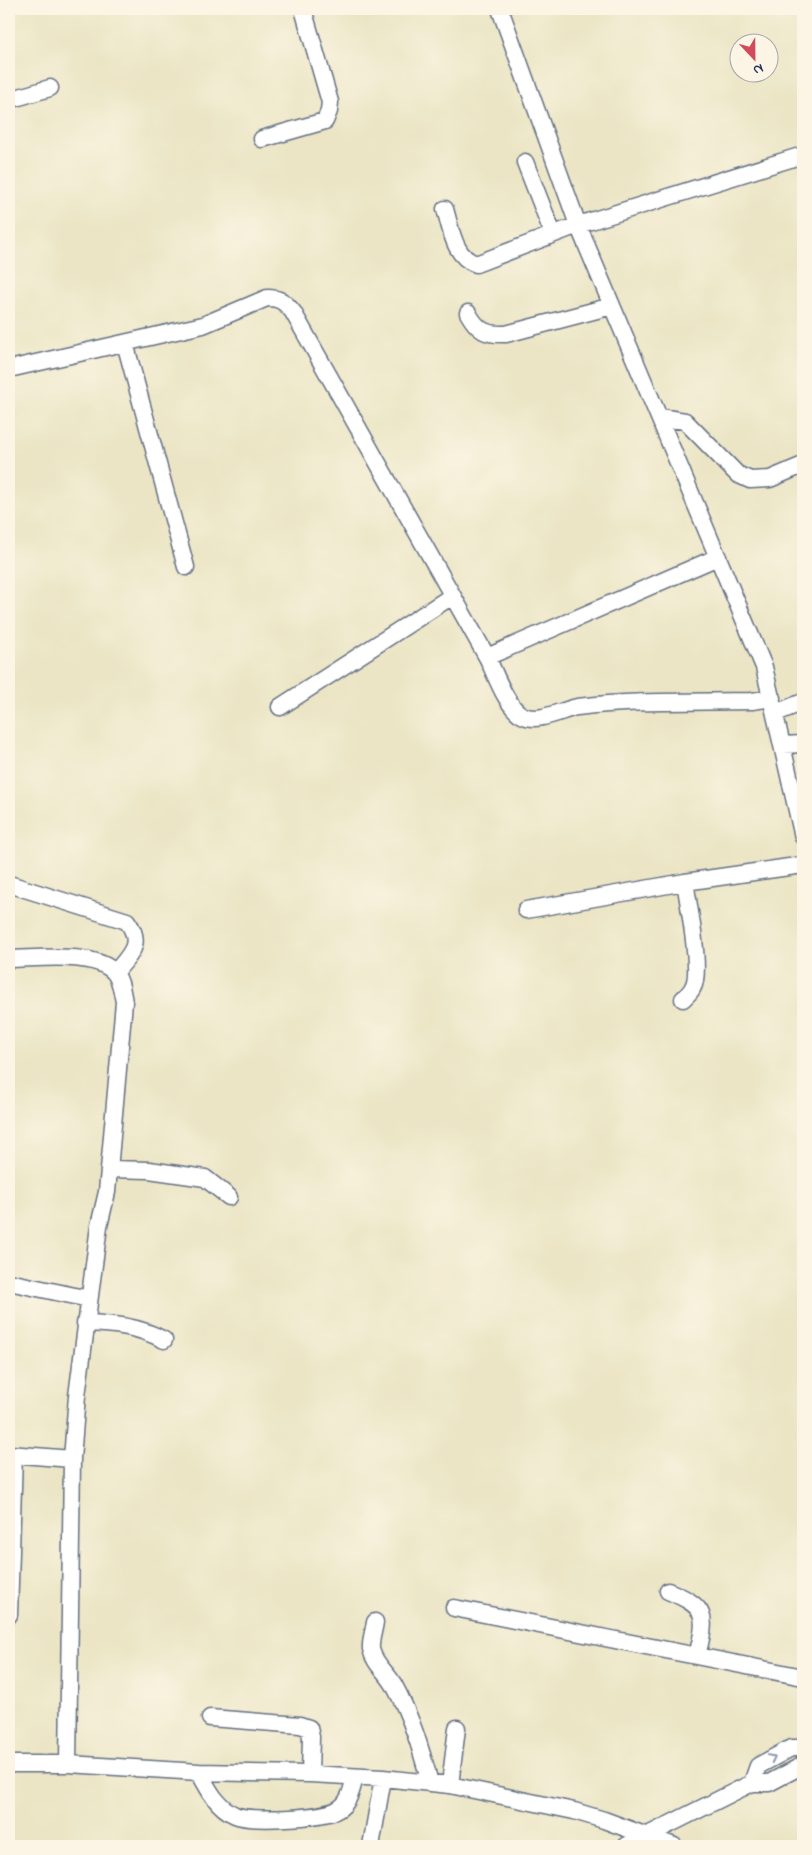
<svg xmlns="http://www.w3.org/2000/svg" width="812" height="1855" viewBox="0 0 812 1855" font-family="'Indie Flower',sans-serif">
<style>
.lines{fill:none;stroke-linecap:round;stroke-linejoin:round}
.minor-casing{stroke:#646f82;stroke-width:19}
.minor{stroke:#fff;stroke-width:16}
.oneway{stroke:#8d97ae}
</style>
<rect width="100%" height="100%" fill="#fcf5e5"/>
<filter id="ink" filterUnits="userSpaceOnUse"><feTurbulence type="fractalNoise" baseFrequency=".02" numOctaves="2"/><feDisplacementMap in="SourceGraphic" scale="10" xChannelSelector="R" yChannelSelector="G"/><feConvolveMatrix kernelMatrix="1 2 1 2 8 2 1 2 1" color-interpolation-filters="sRGB"/></filter>
<filter id="wash" filterUnits="userSpaceOnUse"><feTurbulence type="fractalNoise" baseFrequency=".0096" numOctaves="4" result="noise"/><feDisplacementMap in="SourceGraphic" scale="20" xChannelSelector="R" yChannelSelector="G"/><feGaussianBlur stdDeviation="1.12" result="paint"/><feColorMatrix in="noise" values="0 0 0 0 0 0 0 0 0 0 0 0 0 0 0 0 0 1.4 0 .05"/><feComposite in="paint" operator="in"/></filter>
<g filter="url(#wash)">
<rect width="100%" height="100%" fill="#ebe5c5"/>
</g>
<g filter="url(#ink)">
<g class="lines">
<defs>
<path id="minor" d="M 500,9 L 578,225 L 764,667 L 803,837
M 9,100 L 50,88
M 262,139 L 325,121 L 329,111 L 330,102 L 303,9
M 525,162 L 553,234
M 445,209 C 451,229 454,257 476,264 L 578,225 L 803,155
M 468,313 C 478,331 486,335 506,334 L 612,306
M 125,343 L 186,567
M 9,369 L 203,325 L 267,298 C 280,298 285,302 293,312 L 487,657 C 495,673 507,708 522,715 C 538,724 561,710 577,707 C 635,700 694,702 752,701 L 772,698
M 660,417 L 685,421 L 737,474 L 750,480 L 770,479 L 803,465
M 487,657 L 718,557
M 280,707 L 452,596
M 776,713 L 803,702
M 783,745 L 803,744
M 9,884 L 127,921 C 144,944 130,954 115,973
M 526,910 L 685,882 L 803,865
M 9,959 C 37,959 94,951 114,972 C 121,980 122,992 124,1002 L 107,1192 L 99,1226 L 77,1396 L 72,1459 L 68,1764
M 683,999 C 686,996 691,992 693,987 C 702,972 688,901 685,882
M 109,1169 L 149,1170 L 205,1178 L 229,1197
M 9,1282 L 89,1299
M 85,1323 C 114,1324 138,1326 164,1340
M 9,1454 L 72,1459
M 668,1591 C 708,1607 707,1616 697,1656
M 454,1608 L 803,1677
M 9,1615 L 14,1455
M 375,1622 C 374,1630 370,1641 371,1649 C 374,1664 387,1672 394,1685 C 411,1716 421,1749 430,1783
M 210,1718 L 300,1725 L 309,1728 L 311,1737 L 310,1774
M 9,1764 L 68,1764 L 199,1772 L 310,1774 L 383,1778 L 450,1785 L 574,1811 L 604,1820 L 674,1846
M 199,1772 C 208,1789 217,1807 235,1815 C 250,1822 322,1818 337,1810 C 349,1804 352,1789 355,1777
M 752,1783 L 758,1766 L 791,1748 L 803,1748
M 450,1785 L 457,1728
M 371,1846 L 383,1778
M 626,1846 L 752,1783 L 769,1783 L 803,1765"/>
</defs>
<use href="#minor" class="minor-casing"/>
<use href="#minor" class="minor"/>
</g>
<defs><path id="oneway-chevron" d="M-2-3.5L2.5 0L-2 3.5" fill="none" stroke-width="1.6" stroke-linecap="round" stroke-linejoin="round" transform="scale(1.25)"/></defs>
<use class="oneway" href="#oneway-chevron" transform="translate(772 1758) rotate(-27)"/>
</g>
<rect width="812" height="1855" fill="none" stroke="#fcf5e5" stroke-width="30"/>
<g transform="translate(754 58) rotate(158)"><circle r="24" fill="#fcf5e5" stroke="#a2a6af"/>
<path d="M0-4L9 19L0 12L-9 19Z" fill="#d1495b"/>
<text y="-8" font-size="14" font-weight="bold" text-anchor="middle" fill="#1b2f5e">N</text>
</g>
</svg>
